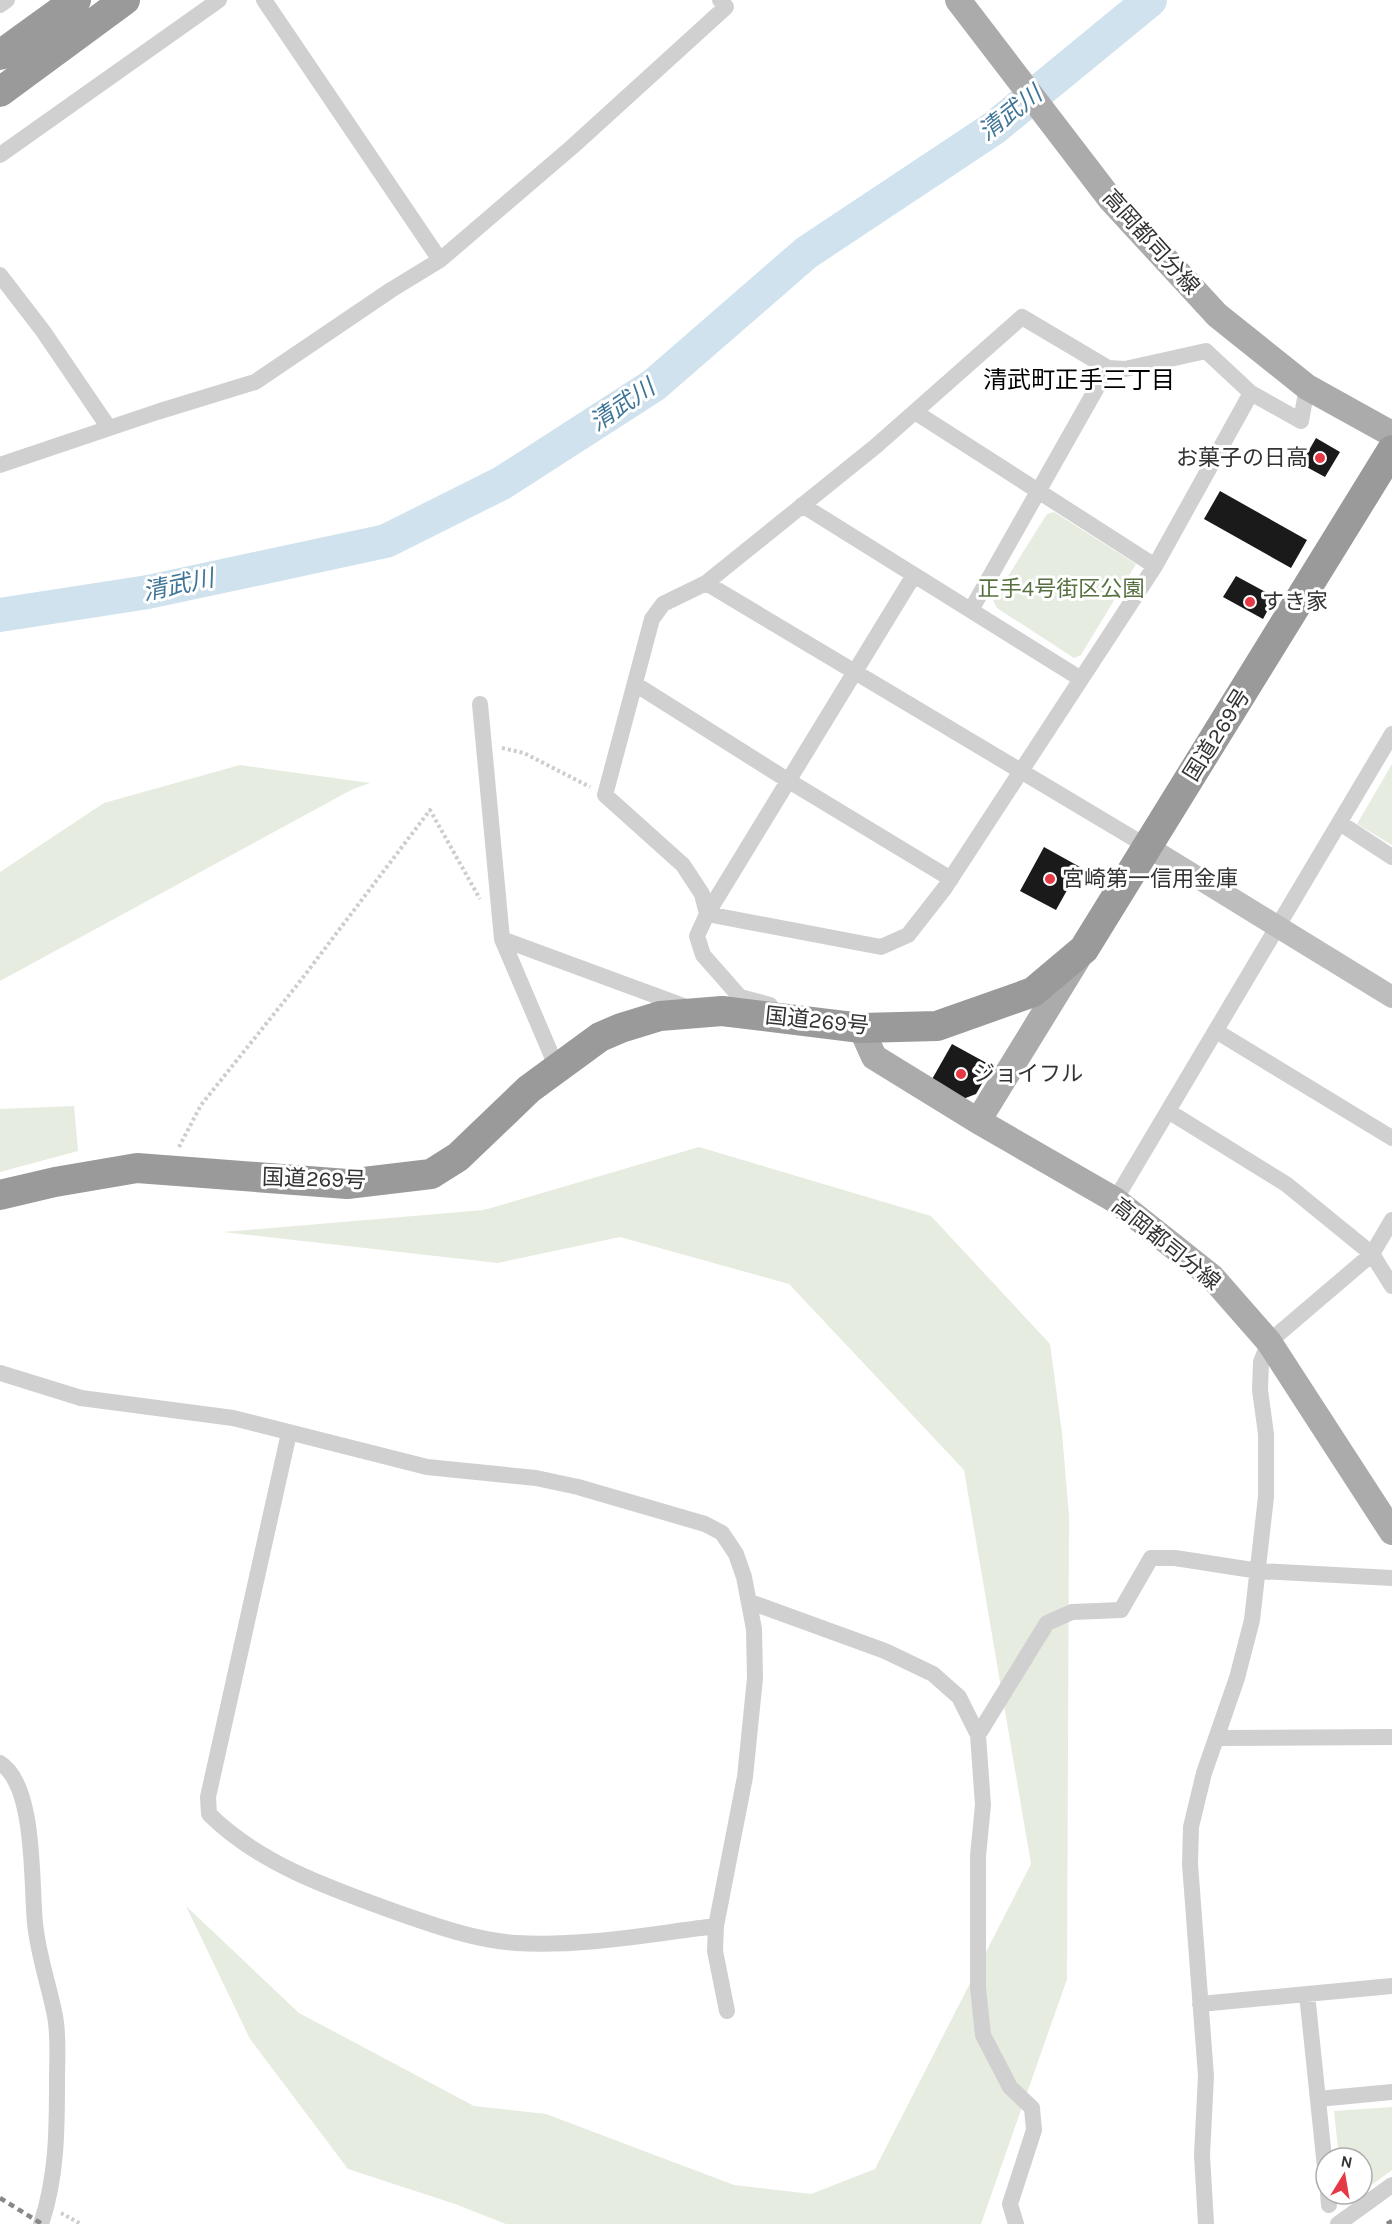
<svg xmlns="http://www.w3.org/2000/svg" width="1392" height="2224" viewBox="0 0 1392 2224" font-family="Karla,'Noto Sans JP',sans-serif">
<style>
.green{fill:#e6ecdf}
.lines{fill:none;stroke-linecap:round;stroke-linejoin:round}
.river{stroke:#cfe2ee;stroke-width:34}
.building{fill:#1a1a1a}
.path{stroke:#cdcdcd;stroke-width:4;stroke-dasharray:3 3;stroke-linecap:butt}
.street{stroke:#d0d0d0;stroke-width:16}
.secondary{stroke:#bdbdbd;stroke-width:22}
.primary{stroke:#ababab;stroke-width:26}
.highway{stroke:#9a9a9a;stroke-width:30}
.rail{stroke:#888;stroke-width:4.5;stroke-dasharray:6 4.5;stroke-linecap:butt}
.poi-dot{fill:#e63946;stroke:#fff;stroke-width:2}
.labels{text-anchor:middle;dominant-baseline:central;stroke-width:6;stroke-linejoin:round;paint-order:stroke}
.street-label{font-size:22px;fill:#333;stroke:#fff}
.poi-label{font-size:22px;fill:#333;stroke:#fff;text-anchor:start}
.park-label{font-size:22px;fill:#56703f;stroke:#fff}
.water-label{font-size:24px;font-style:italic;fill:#3f7597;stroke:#fff}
.neighbourhood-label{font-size:24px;fill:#000;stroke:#fff}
</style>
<rect width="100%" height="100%" fill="#fff"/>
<path class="green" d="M 1054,512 L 1136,564 L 1081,655 L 1074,658 L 997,608 L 993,600 L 1047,514 Z
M 1392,764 L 1392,845 L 1357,824 Z
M 240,765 L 370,783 L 353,789 L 0,981 L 0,872 L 104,803 Z
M 74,1106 L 78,1151 L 0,1172 L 0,1109 Z
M 699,1147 L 931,1216 L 1050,1344 L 1062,1433 L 1069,1516 L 1067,1979 L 981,2224 L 506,2224 L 455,2204 L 348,2169 L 250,2039 L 186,1906 L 299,2013 L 474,2106 L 546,2114 L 734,2185 L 811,2194 L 875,2169 L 1031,1864 L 964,1470 L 789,1284 L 620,1237 L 498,1263 L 223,1232 L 484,1210 Z
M 1392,2107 L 1392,2170 L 1362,2192 L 1362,2158 L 1339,2158 L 1334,2111 Z"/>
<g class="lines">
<path class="river" d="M 0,615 L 148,592 L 386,541 L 502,483 L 654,385 L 806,253 L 994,128 L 1150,0"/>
</g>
<path class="building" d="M 1316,438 L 1340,452 L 1325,477 L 1301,464 Z
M 1220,491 L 1307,540 L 1291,568 L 1204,519 Z
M 1236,576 L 1275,597 L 1263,619 L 1223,597 Z
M 1044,847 L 1080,867 L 1056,910 L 1020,891 Z
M 952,1044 L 992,1066 L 976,1094 L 963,1099 L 931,1081 Z"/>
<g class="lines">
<path class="path" d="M 502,748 L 524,753 L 590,787
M 179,1147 L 201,1105 L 298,984 L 430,810 L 480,899
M 61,2213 L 81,2224"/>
<path class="street" d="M 264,0 L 440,260
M 0,5 L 7,0
M 0,155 L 219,0
M 0,275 L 43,331 L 109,428
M 915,412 L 1155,566
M 0,465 L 157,412 L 255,382 L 391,290 L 440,260 L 572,147 L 726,7 L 720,0
M 802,505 L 1081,679
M 706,583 L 1148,847
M 971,610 L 1108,368
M 635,684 L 789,781 L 951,879
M 480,704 L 502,939 L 689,1008
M 1340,823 L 1392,857
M 707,914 L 702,894 L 683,865 L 605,795 L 652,619 L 663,604 L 706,583 L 876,446 L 1022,317 L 1108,368 L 1125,369 L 1206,351 L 1251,393
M 707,914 L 881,947 L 908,935 L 944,889 L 1155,566 L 1251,393 L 1301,421 L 1307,387
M 502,939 L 557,1068
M 770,1005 L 740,997 L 703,955 L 697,936 L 707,914 L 914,575
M 1216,1031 L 1392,1138
M 1168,1111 L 1286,1184 L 1372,1254 L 1392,1286
M 1115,1200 L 1392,734
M 0,1373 L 81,1398 L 233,1418 L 427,1467 L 536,1478 L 578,1487 L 705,1524 L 722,1533 L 736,1554 L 744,1577 L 754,1629 L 755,1678 L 745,1777 L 716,1926 L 715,1951 L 727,2011
M 289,1433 L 208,1797 L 209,1814 C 258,1863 329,1888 393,1911 C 433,1925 474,1940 516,1943 C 583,1947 650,1934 716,1926
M 750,1602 L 885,1651 L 933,1674 L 959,1697 L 978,1735 L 983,1805 L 978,1856 L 978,1988 L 983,2035 L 1010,2087 L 1032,2108 L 1034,2130 L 1010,2204 L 1016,2224
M 978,1735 L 1047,1623 L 1072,1612 L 1121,1610 L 1151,1558 L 1175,1558 L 1259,1571 L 1392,1578
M 1216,1738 L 1392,1737
M 0,1763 C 36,1785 31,1884 35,1923 C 38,1955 49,1985 55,2016 C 59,2037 57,2059 57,2080 C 57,2129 57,2177 41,2224
M 1307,1994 L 1326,2177
M 1200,2004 L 1392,1986
M 1318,2099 L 1392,2092
M 1328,2194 L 1329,2205
M 1206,2224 L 1202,2155 L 1206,2076 L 1190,1864 L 1191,1827 L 1204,1773 L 1237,1678 L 1252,1620 L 1266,1497 L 1266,1434 L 1260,1390 L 1261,1362 L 1269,1342 L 1372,1254 L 1392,1220
M 1338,2224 L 1392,2185"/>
<path class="secondary" d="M 1148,847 L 1392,997"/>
<path class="primary" d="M 958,0 L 1111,200 L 1217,315 L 1307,387 L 1392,434
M 861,1028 L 874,1057 L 978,1121 L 1115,1200 L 1212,1277 L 1269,1342 L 1392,1532
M 978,1121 L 1077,960"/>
<path class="highway" d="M 0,55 L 76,0
M 0,92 L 125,0
M 0,1195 L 55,1182 L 137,1168 L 347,1184 L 431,1174 L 458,1157 L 529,1089 L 600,1037 L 621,1028 L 660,1016 L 722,1011 L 861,1028 L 937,1026 L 1033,992 L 1084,949 L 1392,450"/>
<path class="rail" d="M 0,2198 L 42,2224
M 1387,2224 L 1392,2221"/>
</g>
<g class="poi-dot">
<circle cx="1320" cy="458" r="6"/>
<circle cx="1250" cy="602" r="6"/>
<circle cx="1050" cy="879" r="6"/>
<circle cx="961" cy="1074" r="6"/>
</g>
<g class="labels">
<g class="street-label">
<text transform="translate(1151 242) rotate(48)">高岡都司分線</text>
<text transform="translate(1217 735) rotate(-58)">国道269号</text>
<text transform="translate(817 1021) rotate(6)">国道269号</text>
<text transform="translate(314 1179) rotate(2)">国道269号</text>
<text transform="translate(1166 1244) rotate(39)">高岡都司分線</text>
</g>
<g class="poi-label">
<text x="1308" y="458" text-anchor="end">お菓子の日高</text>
<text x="1262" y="602">すき家</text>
<text x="1062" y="879">宮崎第一信用金庫</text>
<text x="973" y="1074">ジョイフル</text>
</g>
<g class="park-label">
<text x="1061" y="589">正手4号街区公園</text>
</g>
<g class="water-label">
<text transform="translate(1010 113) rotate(-38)">清武川</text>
<text transform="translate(622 405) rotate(-34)">清武川</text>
<text transform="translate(178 585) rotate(-12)">清武川</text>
</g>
<g class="neighbourhood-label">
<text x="1079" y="380">清武町正手三丁目</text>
</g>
</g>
<g transform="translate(1344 2176) rotate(11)"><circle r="28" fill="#ffffff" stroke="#adadad" stroke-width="1.5"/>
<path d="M0-4.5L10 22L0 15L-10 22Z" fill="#e63946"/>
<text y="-9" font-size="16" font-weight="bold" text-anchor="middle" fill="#333333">N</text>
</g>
</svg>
